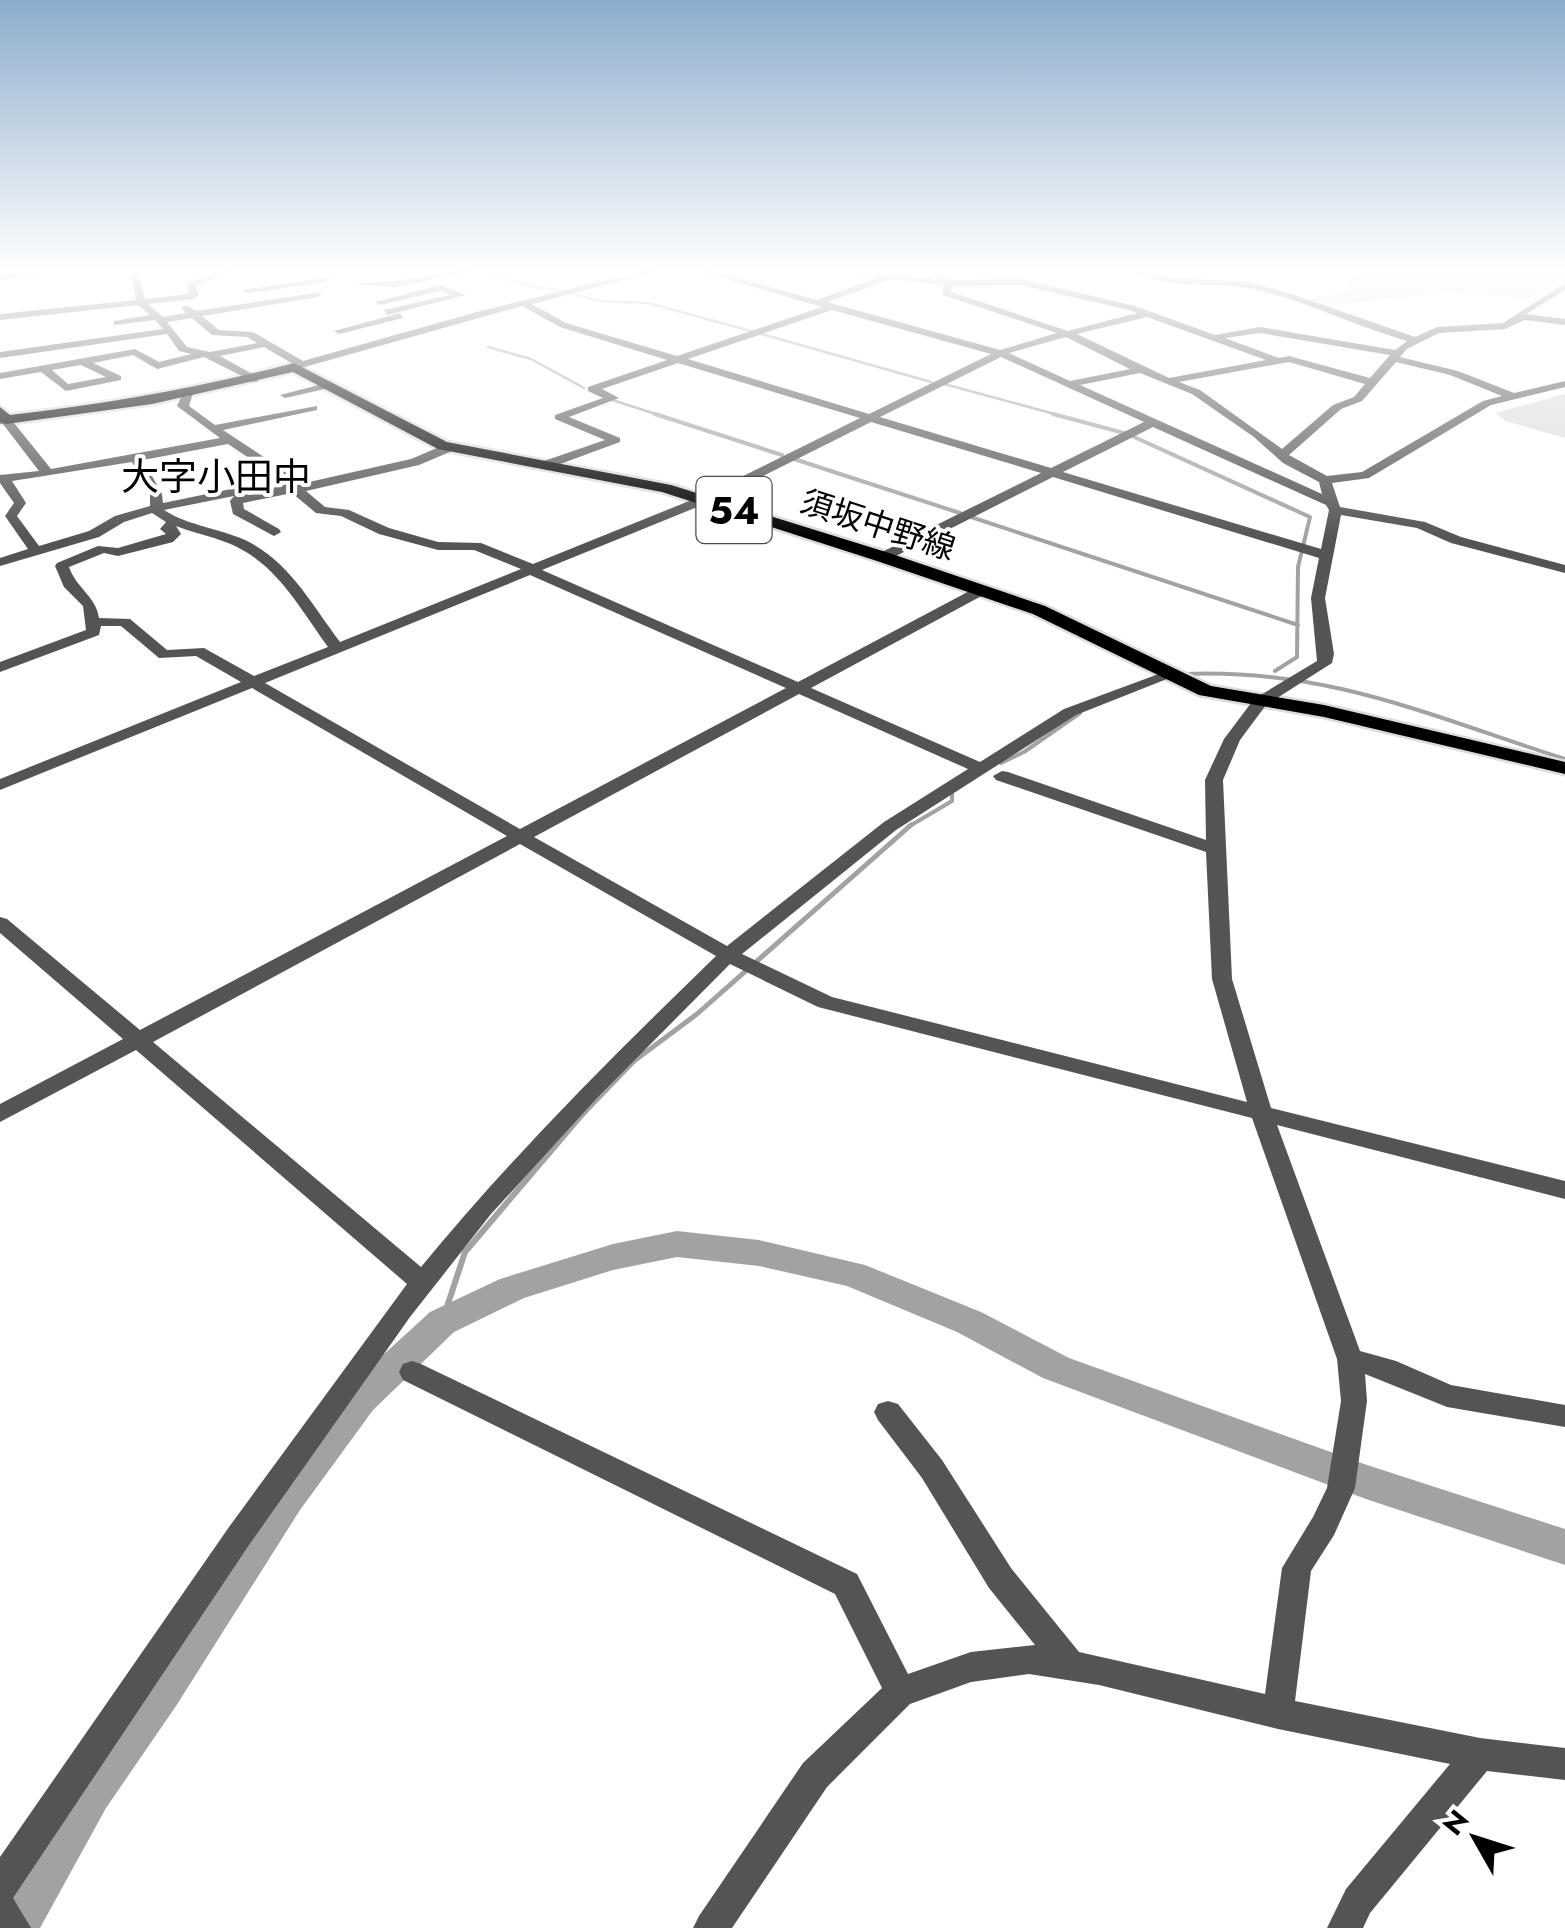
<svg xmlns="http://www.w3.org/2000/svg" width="1565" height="1928" viewBox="0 0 1565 1928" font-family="Jost,'Noto Sans JP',sans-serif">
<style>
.green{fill:#dbdbdb}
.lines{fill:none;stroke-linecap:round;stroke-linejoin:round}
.stream-far3{stroke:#a2a2a2;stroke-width:2.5}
.stream-far2{stroke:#a2a2a2;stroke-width:4}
.stream-far1{stroke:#a2a2a2;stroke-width:5}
.stream{stroke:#a2a2a2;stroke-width:6}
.river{fill:#a2a2a2;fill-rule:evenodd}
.major-casing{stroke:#dbdbdb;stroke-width:5}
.minor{fill:#545454;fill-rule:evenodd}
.major{fill:#000;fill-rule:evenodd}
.labels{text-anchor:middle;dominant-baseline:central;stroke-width:8;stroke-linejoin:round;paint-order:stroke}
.far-street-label{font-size:32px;fill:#000;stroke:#fff}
.far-quarter-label{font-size:38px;fill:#000;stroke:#fff}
.shield{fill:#fff;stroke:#4c4c4c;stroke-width:2.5}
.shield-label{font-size:38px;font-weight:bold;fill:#000}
</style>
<rect width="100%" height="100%" fill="#fff"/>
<path class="green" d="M 1364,270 L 1565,270 L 1565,281 L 1528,298 L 1447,292 L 1330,306 L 1310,300 L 1347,290 L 1347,282 Z
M 1565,394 L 1565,438 L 1506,421 L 1495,413 Z"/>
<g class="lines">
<path class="stream-far3" d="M 477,270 L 532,287 L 560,290
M 569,293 L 601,301 L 648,303 L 751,331
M 758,333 L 931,382
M 488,347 L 531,359 L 584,388
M 944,384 L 1062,416
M 609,399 L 662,416"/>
<path class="stream-far2" d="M 655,414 L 782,455
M 1053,414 L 1124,433
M 1132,436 L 1310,517 L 1298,567 L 1297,657 L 1275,671
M 794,459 L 960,513
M 968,516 L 1298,625
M 1183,674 C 1328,668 1430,716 1565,759
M 1001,763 L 1024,752 L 1080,713
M 908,827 L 952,801 L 952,790"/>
<path class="stream-far1" d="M 582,1115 L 634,1061 L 697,1014 L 911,825"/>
<path class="stream" d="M 442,1322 L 465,1252 L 584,1112"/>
<path class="river" d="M 677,1231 L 759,1240 L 865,1265 L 981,1312 L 1069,1358 L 1367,1465 L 1565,1529 L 1565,1565 L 1366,1499 L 1043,1378 L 957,1332 L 847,1286 L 759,1266 L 677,1257 L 613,1270 L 524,1298 L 454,1332 L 373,1410 L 300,1510 L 176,1706 L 106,1808 L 40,1928 L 0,1928 L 0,1904 L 74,1776 L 272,1486 L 347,1388 L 430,1312 L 500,1279 L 613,1244 Z"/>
<defs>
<path id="major" d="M 294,363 L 447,442 L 671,485 L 889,553 L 1045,606 L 1211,686 L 1324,705 L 1565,762 L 1565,774 L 1324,717 L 1199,695 L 1033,614 L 877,561 L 662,492 L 438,449 L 293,372 L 152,404 L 6,424 L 0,422 L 0,407 L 10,415 C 106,404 200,388 294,363 Z"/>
</defs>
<use href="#major" class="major-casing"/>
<path class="minor" d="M 36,270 L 36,275 L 0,280 L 0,274 Z
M 124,270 L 138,273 L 145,299 L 189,294 L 187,283 L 223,270 L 235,270 L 195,286 L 199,295 L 194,299 L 148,304 L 163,317 L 186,313 L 181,308 L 186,305 L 196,311 L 322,292 L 319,297 L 202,316 L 219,330 L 253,332 L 303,361 L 473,313 L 646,270 L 661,270 L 532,304 L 566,323 L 677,356 L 822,307 L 695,270 L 709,270 L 817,300 L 879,277 L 839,270 L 937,279 L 931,274 L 934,270 L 942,270 L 941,273 L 950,280 L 1020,279 L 1135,306 L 1215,335 L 1260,327 L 1395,350 L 1407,341 C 1355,326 1306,301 1253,289 C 1213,280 1167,292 1132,270 L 1178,278 L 1249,282 L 1295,295 L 1415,337 L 1437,327 L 1503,323 L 1565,283 L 1565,290 L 1526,314 L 1565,319 L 1565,325 L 1525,320 L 1505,329 L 1439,333 L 1407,349 L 1400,357 L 1458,371 L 1514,393 L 1565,381 L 1565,387 L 1491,405 L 1369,478 L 1332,483 L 1340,507 L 1425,522 L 1461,537 L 1565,565 L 1565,573 L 1451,543 L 1417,528 L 1341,515 L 1325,598 L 1334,654 L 1332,663 L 1266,705 L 1240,740 L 1223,780 L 1232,979 L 1271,1108 L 1565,1181 L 1565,1199 L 1277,1125 L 1360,1351 L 1396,1361 L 1451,1385 L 1565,1405 L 1565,1427 L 1447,1407 L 1365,1374 L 1367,1401 L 1355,1488 L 1334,1535 L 1311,1571 L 1295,1701 L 1480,1738 L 1565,1748 L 1565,1780 L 1487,1771 L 1370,1913 L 1363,1928 L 1327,1928 L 1346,1889 L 1450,1764 L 1278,1729 L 1099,1685 L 1029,1674 L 971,1682 L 910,1704 L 827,1787 L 732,1928 L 693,1928 L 699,1916 L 803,1763 L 882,1688 L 835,1594 L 403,1380 L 399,1372 L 403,1364 L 412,1361 L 421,1364 L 857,1574 L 908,1674 L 971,1652 L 1035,1645 L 989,1588 L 922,1478 L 878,1420 L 874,1412 L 878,1404 L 888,1401 L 898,1404 L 942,1460 L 1011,1568 L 1079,1652 L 1265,1694 L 1282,1568 L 1313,1517 L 1327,1488 L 1341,1401 L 1337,1359 L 1252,1118 L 818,1007 L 730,964 L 597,1098 L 491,1214 L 410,1317 L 249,1545 L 13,1898 L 31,1928 L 0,1928 L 0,1857 L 229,1527 L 407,1284 L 136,1050 L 0,1122 L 0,1104 L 123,1039 L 0,933 L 0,917 L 7,919 L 140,1030 L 507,836 L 252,688 L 0,790 L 0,779 L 241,682 L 196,656 L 159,658 L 121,626 L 101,626 L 99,635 L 0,672 L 0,662 L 86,630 L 83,606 L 64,587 L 55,566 L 57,563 L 98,546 L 118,548 L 166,534 L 160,529 L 166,522 L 152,513 L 124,522 L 99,537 L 0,566 L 0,558 L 28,549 L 5,516 L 14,503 L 0,483 L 0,475 L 39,471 L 3,424 L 0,424 L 0,418 L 10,418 L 51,469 L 220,438 L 177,406 L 183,393 L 188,390 L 193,393 L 189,406 L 215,425 L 317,406 L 317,410 L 223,430 L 285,471 L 290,482 L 287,487 L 411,459 L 444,445 L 452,445 L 452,451 L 419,465 L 306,491 L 325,507 L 349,510 L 389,528 L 438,542 L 481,543 L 533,564 L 709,493 L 860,418 L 678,363 L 602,389 L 619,398 L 569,417 L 620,438 L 620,442 L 552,467 L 544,467 L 544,461 L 605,440 L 555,419 L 555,415 L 603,398 L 588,391 L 588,387 L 667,360 L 560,327 L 522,306 L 294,370 L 289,367 L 293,364 L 264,347 L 220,356 L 258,377 L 258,381 L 254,382 L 204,357 L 157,369 L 133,355 L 93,363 L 121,376 L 121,380 L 66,391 L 41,372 L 0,379 L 0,373 L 135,349 L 159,362 L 191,354 L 179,351 L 167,334 L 0,358 L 0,352 L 163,329 L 155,320 L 114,325 L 114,321 L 150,315 L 138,305 L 0,320 L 0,314 L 136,300 L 131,276 ZM 892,279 L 943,285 L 943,295 L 1057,333 L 1000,350 L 827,302 ZM 1020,285 L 1129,310 L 1137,313 L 1068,331 L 951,292 L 952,286 ZM 832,310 L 991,354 L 869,414 L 688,359 ZM 1147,317 L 1266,360 L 1169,378 L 1077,334 ZM 192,318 L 212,335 L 247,337 L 257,343 L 210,352 L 187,347 L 167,322 ZM 1260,333 L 1390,355 L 1370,378 L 1289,356 L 1279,358 L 1225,338 ZM 1066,337 L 1130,369 L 1070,381 L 1009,353 ZM 1001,357 L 1144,422 L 1051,468 L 880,417 ZM 1289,362 L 1365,384 L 1354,397 L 1333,405 L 1282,449 L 1200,390 L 1179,382 ZM 1396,362 L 1450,375 L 1502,396 L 1483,401 L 1362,472 L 1327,476 L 1289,455 L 1341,409 L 1362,401 ZM 81,365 L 106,377 L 68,384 L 52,370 ZM 1140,373 L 1192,394 L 1254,437 L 1283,463 L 1319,482 L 1322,494 L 1080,385 ZM 871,422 L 1041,473 L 878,554 L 878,560 L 888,560 L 1053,477 L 1319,558 L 1311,598 L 1317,661 L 1254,699 L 1224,739 L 1205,780 L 1206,840 L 1008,772 L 1002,771 L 993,776 L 996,780 L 1206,852 L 1212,979 L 1247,1102 L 832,997 L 742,954 L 896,830 L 1076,715 L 1177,675 L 1169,670 L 1164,672 L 1064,709 L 980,762 L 811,688 L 987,593 L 987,587 L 977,587 L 798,682 L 542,570 L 717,499 ZM 1153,427 L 1326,505 L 1329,510 L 1321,549 L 1063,472 ZM 228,444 L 276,476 L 278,482 L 273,490 L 249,495 L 236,488 L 163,503 L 162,494 L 143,460 ZM 132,462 L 150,494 L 150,506 L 115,516 L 89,531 L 39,546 L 17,516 L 26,503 L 12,481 ZM 292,493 L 316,513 L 341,516 L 379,534 L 438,550 L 474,550 L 521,569 L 340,642 C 312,605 289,561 245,540 C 218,528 189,526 164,510 L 234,496 L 230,501 L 233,514 L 274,536 L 281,532 L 279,529 L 244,509 L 243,503 ZM 176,526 C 196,534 217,537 237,547 C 279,568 301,610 328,647 L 254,676 L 204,648 L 167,650 L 130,619 L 99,618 C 96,596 76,588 69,567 L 104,553 L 118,556 L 173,542 L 181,534 ZM 530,575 L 786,688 L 520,829 L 265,683 ZM 799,694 L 968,769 L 884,822 L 727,946 L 534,837 ZM 520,844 L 716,956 C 613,1056 512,1156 421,1267 L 153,1042 Z
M 459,270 L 478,270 L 396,287 L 351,284 L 396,281 Z
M 330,277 L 327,282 L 248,293 L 243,290 Z
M 440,285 L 466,295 L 387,315 L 384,310 L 450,295 L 440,291 L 380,305 L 375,302 Z
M 400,313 L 403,318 L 339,334 L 334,331 Z
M 330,382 L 335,385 L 334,387 L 285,398 L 280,395 Z"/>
<use href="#major" class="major"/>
</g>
<linearGradient id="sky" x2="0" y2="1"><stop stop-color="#8cadcc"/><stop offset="0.5" stop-color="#fff"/><stop offset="1" stop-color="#fff" stop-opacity="0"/></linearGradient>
<rect width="1565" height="540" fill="url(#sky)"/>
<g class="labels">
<g class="far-street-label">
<text transform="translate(878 525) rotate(18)">須坂中野線</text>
</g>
<g class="far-quarter-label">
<text x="216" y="476">大字小田中</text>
</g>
<rect class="shield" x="696.5" y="477" width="75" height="66" rx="8"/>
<g class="shield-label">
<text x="734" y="510">54</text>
</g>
</g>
<g transform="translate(1475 1838) rotate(309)" stroke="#ffffff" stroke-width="8" paint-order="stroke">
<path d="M0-8L18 38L0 25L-18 38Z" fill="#000000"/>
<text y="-15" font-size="28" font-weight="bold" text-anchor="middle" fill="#000000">N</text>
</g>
</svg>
